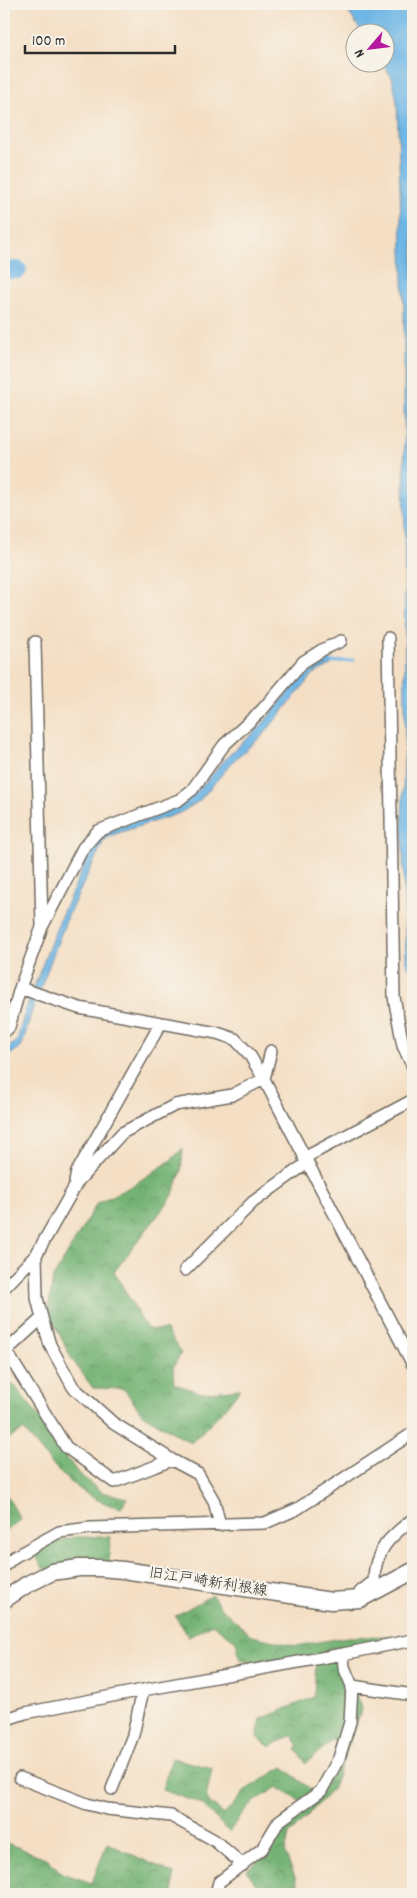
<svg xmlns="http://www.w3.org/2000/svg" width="417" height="1898" viewBox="0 0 417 1898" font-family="Dekko,'Klee One',sans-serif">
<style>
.forest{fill:url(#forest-crowns);stroke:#506f50}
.water{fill:#6db6e5;stroke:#4c7088}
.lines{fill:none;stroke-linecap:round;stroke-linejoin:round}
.stream{stroke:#6db6e5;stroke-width:3}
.river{stroke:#6db6e5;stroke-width:18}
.street-casing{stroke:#716a61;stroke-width:14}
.secondary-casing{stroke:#716a61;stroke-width:19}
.street{stroke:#fff;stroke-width:11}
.secondary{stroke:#fff;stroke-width:16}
.labels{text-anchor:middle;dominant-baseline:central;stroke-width:4.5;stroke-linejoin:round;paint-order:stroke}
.street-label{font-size:15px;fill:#2b2b2b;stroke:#f7f3e8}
</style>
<defs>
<pattern id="forest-crowns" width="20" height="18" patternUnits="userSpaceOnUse" patternTransform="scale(1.25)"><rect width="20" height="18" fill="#74b374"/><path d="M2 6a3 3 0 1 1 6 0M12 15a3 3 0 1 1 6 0" fill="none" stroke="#5f925f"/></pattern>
</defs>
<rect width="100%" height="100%" fill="#f7f3e8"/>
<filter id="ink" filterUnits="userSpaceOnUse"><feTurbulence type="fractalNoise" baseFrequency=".02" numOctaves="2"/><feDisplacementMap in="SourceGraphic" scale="10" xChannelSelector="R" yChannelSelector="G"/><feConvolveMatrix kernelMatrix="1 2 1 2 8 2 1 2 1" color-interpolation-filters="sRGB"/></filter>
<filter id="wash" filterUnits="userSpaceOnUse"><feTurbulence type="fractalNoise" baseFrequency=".0096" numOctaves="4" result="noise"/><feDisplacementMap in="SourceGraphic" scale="20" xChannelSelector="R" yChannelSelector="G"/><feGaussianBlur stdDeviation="1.12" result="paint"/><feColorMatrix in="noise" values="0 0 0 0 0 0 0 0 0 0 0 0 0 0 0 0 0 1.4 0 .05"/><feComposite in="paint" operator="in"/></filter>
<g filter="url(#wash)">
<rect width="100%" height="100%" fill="#f4dfc5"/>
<path class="forest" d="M 183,1148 L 181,1172 L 172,1197 L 114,1272 L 147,1329 L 166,1330 L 181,1353 L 173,1367 L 174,1384 L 202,1393 L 240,1389 L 227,1406 L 191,1443 L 142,1414 L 124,1389 L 93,1388 L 71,1358 L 48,1310 L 53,1278 L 97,1203 L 130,1187 L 170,1161 Z
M 4,1381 L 15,1386 L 34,1410 L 77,1472 L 101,1492 L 127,1498 L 121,1508 C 77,1498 51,1464 24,1430 L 4,1441 Z
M 4,1491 L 21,1520 L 4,1532 Z
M 75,1537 L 110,1537 L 109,1565 L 44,1569 L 35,1555 L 48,1543 Z
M 212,1595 L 221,1608 L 252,1636 L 296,1646 L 347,1637 L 392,1636 L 390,1649 L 343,1655 L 344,1667 L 362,1709 L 332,1790 L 289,1835 L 285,1853 L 302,1893 L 328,1894 L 268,1894 L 258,1888 L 247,1870 L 264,1855 L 282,1819 L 306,1805 L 277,1787 L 248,1806 L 229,1832 L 202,1804 L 162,1790 L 172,1758 L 212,1768 L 206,1799 L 224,1815 L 247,1789 L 283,1767 L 319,1796 L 344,1745 L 333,1740 L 306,1763 L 296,1750 L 299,1746 L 292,1735 L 270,1747 L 257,1737 L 261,1719 L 314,1697 L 316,1662 L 274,1668 L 240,1660 L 236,1641 L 212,1624 L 189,1637 L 175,1616 Z
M 4,1842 L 48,1859 L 62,1873 L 92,1883 L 107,1843 L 174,1874 L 173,1894 L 4,1894 Z"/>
<path class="water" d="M 343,4 L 413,4 L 413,972 L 406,963 L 402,816 L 405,741 L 404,309 L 397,101 L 392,77 L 382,63 L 384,62 L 384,32 L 362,32 Z
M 330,657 L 331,665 L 313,674 L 264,734 L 234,760 L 199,801 L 180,813 L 115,834 L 104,840 L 67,918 L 32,1011 L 22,1046 L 4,1059 L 4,1051 L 17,1041 L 26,1008 L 61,916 L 98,835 L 195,794 L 231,753 L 260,727 L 309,667 Z"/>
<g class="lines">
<path class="stream" d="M 327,663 L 354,660"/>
<path class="river" d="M 4,270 L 18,270"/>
</g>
</g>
<g filter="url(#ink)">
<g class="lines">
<defs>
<path id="street" d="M 388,638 L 394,997 L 403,1046 L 413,1067
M 341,641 L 322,650 L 303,662 L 262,710 L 224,745 L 192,790 L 179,800 L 98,831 L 83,848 L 42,927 L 20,988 L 79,1008 L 217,1033 L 235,1039 L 249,1054 L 264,1079 L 413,1365
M 35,642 L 42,925
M 4,1032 L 9,1027 L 20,988
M 304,1158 L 413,1100
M 75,1182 L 77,1172 L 161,1023
M 185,1270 L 253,1202 L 307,1163
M 4,1288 L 36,1255
M 42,1318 L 6,1351 L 66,1447 L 114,1482 L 172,1460
M 220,1525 L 214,1501 L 198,1474 L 172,1460 L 113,1423 L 73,1387 L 50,1345 L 42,1318 L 37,1298 L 36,1255 L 78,1181 L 122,1133 L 175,1105 L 232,1095 L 264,1079 L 271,1051
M 4,1566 L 14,1557 L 59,1532 L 90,1528 L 265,1523 L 297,1509 L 413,1433
M 360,1598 L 360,1592 L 374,1581 C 374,1550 391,1536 413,1519
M 343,1654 L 413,1640
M 4,1720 L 25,1713 L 143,1690 L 343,1654 L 344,1667 L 352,1686 L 413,1695
M 20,1778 L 87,1804 L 107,1809 L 171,1816 L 214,1840 L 243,1865
M 112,1789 L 133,1735 L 143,1690
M 216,1894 L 219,1882 L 262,1849 L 279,1821 L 321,1791 L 339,1758 L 350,1722 L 352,1686"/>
<path id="secondary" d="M 4,1600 L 26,1585 L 52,1572 L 79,1568 L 100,1568 L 123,1570 L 331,1601 L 360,1599 L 413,1571"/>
</defs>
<use href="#street" class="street-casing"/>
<use href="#secondary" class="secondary-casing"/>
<use href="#street" class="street"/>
<use href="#secondary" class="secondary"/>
</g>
</g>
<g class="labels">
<g class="street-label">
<text transform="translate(208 1583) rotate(9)">旧江戸崎新利根線</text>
</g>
</g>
<rect width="417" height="1898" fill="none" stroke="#f7f3e8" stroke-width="20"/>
<g transform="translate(370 48) rotate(242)"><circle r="24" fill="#f7f3e8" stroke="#a5a39c"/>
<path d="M0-4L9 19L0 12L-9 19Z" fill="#b5179e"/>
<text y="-8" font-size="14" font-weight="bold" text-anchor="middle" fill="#2b2b2b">N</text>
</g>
<path d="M25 45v8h150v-8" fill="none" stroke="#2b2b2b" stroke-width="2.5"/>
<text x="32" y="45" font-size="15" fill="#2b2b2b" stroke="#f7f3e8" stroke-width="4" paint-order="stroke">100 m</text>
</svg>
